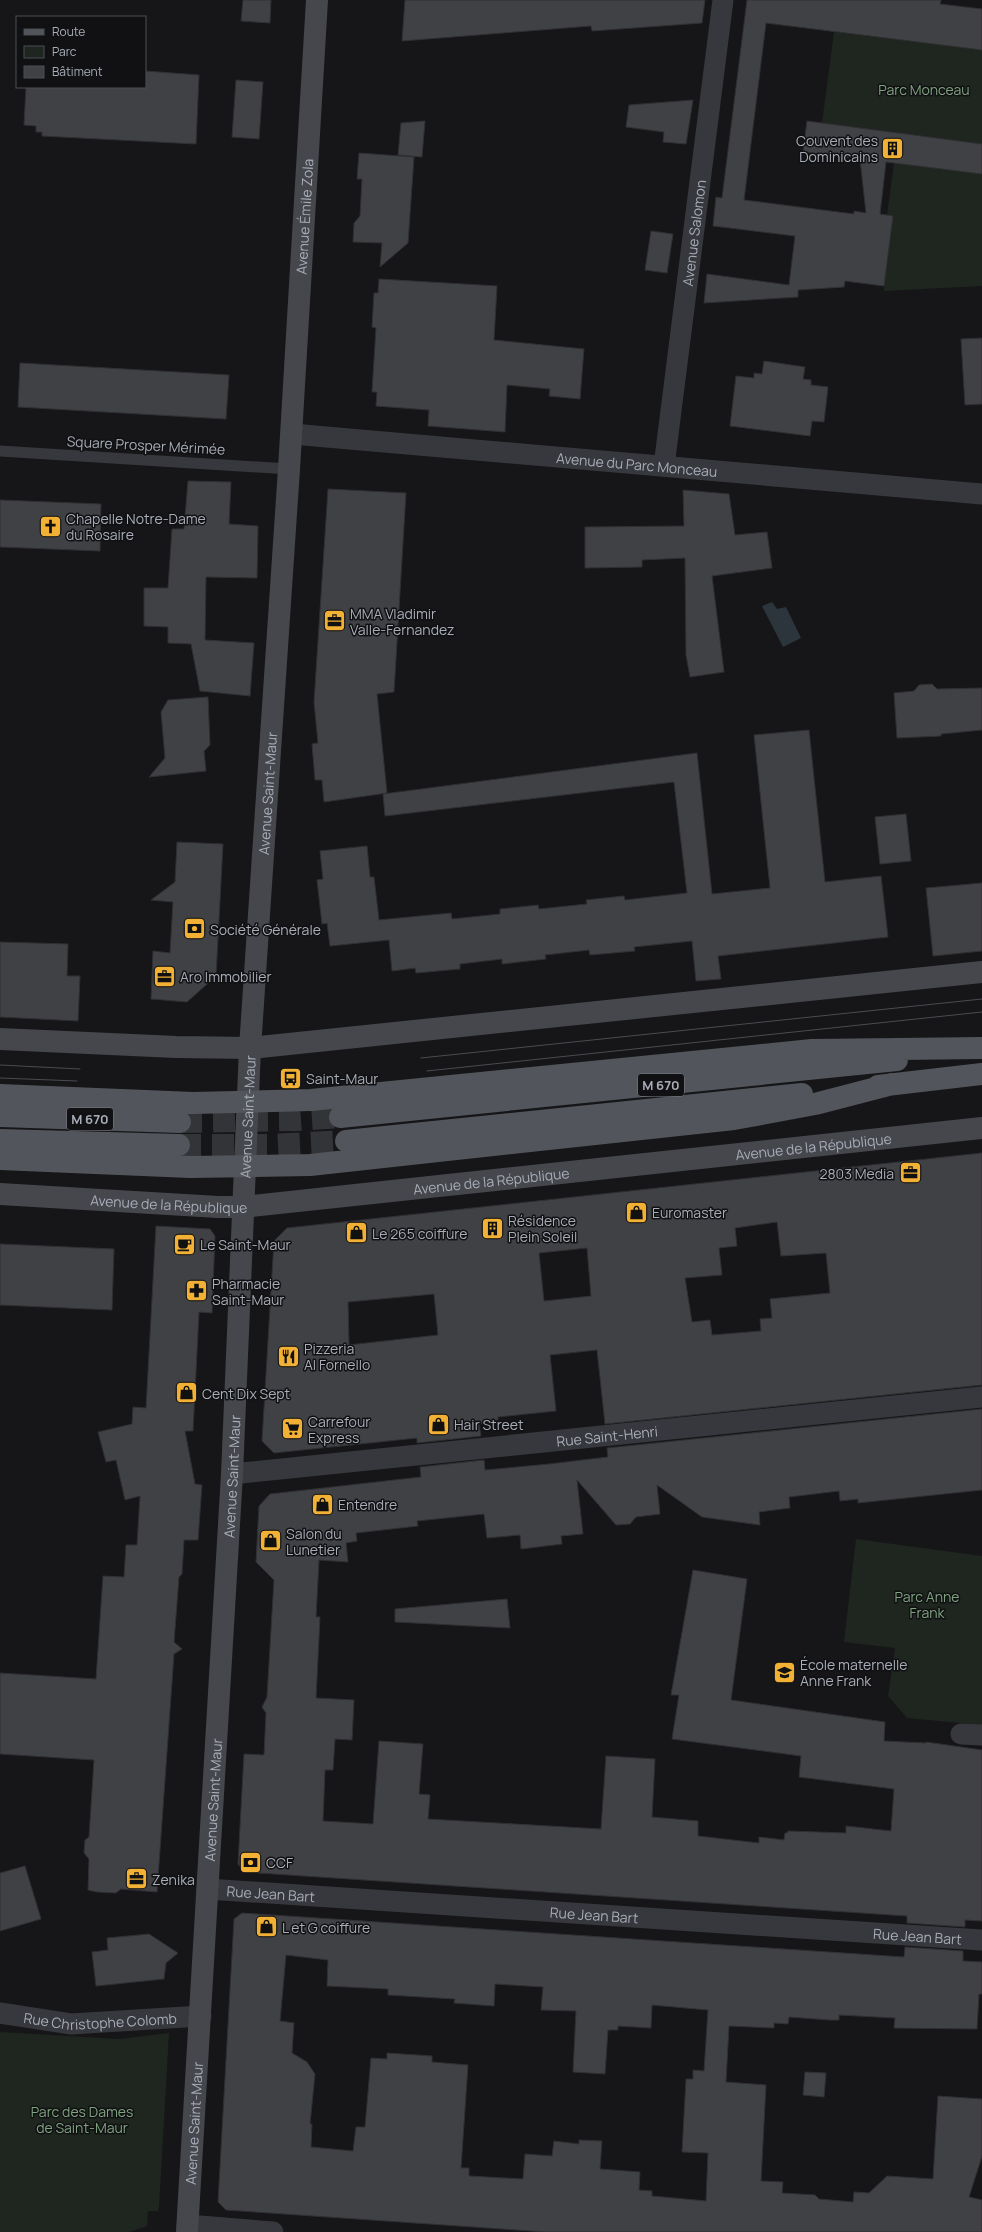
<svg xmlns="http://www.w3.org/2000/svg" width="982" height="2232" viewBox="0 0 982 2232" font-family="Manrope,sans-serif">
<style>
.green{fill:#1e261f}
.water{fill:#2c353c}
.building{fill:#404145;stroke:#303034;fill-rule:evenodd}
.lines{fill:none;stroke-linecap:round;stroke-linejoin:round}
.primary-tunnel{stroke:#333438;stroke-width:22;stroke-dasharray:22 11;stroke-linecap:butt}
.lane{stroke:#37383d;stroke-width:11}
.street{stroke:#37383d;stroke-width:21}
.secondary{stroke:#45474d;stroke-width:22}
.primary{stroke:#53555c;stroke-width:22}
.tram{stroke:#4a4c52;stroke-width:1}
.labels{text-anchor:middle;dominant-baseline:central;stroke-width:3;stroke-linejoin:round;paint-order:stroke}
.shield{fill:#111113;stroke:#7b7e86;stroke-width:1}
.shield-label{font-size:13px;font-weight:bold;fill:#a8adb8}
.park-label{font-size:14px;fill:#7fa381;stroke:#111113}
.poi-label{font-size:14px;fill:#a8adb8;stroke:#111113;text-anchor:start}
.street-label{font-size:14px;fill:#a8adb8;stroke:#111113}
</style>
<rect width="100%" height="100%" fill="#161618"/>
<path class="green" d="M 834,32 L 982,50 L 982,144 L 822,123 Z
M 894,163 L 982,174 L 982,286 L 884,291 L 887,215 Z
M 856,1539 L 982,1556 L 982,1725 L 907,1718 L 888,1696 L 895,1648 L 844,1642 Z
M 0,2032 L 119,2039 L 169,2033 L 159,2207 L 158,2211 L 148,2211 L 147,2226 L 129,2232 L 0,2232 Z"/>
<path class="water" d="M 772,602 L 777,609 L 786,607 L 801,638 L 783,647 L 762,606 Z"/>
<path class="building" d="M 243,0 L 271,0 L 270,23 L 241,21 Z
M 405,0 L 705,0 L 702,23 L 592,31 L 591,26 L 402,41 Z
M 747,0 L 941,0 L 940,4 L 982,9 L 982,50 L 766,23 L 744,200 L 854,214 L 854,211 L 866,213 L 860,159 L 803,152 L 807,121 L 982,144 L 982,174 L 886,162 L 880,214 L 893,216 L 884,286 L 845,281 L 844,287 L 798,290 L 798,297 L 704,303 L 707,274 L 789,285 L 795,236 L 713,226 L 716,197 L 722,198 Z
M 145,71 L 199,75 L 196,144 L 42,136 L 42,132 L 36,132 L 36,126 L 24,125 L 26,87 L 145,87 Z
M 236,80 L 263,82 L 259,139 L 232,137 Z
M 693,100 L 686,144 L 663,142 L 664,132 L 626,127 L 629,105 Z
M 425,121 L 422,157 L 398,155 L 401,123 Z
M 359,153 L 414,157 L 408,243 L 380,267 L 382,243 L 353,242 L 354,223 L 360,216 L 362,179 L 357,179 Z
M 651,231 L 673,234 L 667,273 L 645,270 Z
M 379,279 L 497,286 L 494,340 L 584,349 L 580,399 L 549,396 L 550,389 L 507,385 L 505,432 L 428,426 L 429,410 L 376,406 L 377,392 L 372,392 L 376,328 L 372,327 L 374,293 L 378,293 Z
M 982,338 L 982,404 L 965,405 L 961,339 Z
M 764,361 L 805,367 L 803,379 L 811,380 L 811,385 L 828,387 L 824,422 L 812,421 L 810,436 L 730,426 L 736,376 L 754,378 L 754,373 L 762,374 Z
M 20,363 L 229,375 L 226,419 L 18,407 Z
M 188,481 L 231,482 L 229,524 L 258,526 L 257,578 L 206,577 L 205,640 L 254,643 L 250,696 L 200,691 L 191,644 L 168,643 L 168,627 L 144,626 L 144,588 L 168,588 L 172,529 L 184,529 Z
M 328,489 L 406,493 L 394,692 L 377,694 L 387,793 L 324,802 L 322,780 L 315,780 L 312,744 L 318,743 L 314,702 Z
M 683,490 L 729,494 L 735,535 L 767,532 L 772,568 L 712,576 L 724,672 L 690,677 L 686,655 L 685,558 L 642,560 L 642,567 L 585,568 L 585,527 L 684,526 Z
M 0,500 L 101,504 L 100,551 L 0,547 Z
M 932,684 L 937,689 L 982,688 L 982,730 L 941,734 L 941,736 L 897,738 L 894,693 L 914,691 L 919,685 Z
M 208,697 L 210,745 L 204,751 L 206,771 L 149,777 L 165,758 L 161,712 L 168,700 Z
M 809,730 L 825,882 L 881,876 L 888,937 L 718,956 L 721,979 L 696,981 L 692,941 L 634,947 L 635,951 L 590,955 L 589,950 L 545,955 L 546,959 L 502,964 L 502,959 L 460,964 L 460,969 L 416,973 L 415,968 L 392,971 L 389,940 L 330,946 L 327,923 L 322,924 L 317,880 L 323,879 L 320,851 L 367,846 L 370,877 L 374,877 L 379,920 L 451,913 L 452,919 L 500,914 L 500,909 L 538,905 L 539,909 L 587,904 L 586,900 L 624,896 L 625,900 L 687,893 L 674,782 L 385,816 L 383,794 L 697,753 L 712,894 L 770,888 L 754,735 Z
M 906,814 L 911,861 L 880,864 L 875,817 Z
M 177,842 L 223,844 L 216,976 L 187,1002 L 151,999 L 153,951 L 170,953 L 173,902 L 151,900 L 175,882 Z
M 982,883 L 982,951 L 933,956 L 926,888 Z
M 0,942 L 68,944 L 67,976 L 80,976 L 78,1021 L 0,1017 Z
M 982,1153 L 982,1385 L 605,1424 L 597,1350 L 550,1355 L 556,1411 L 498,1417 L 498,1420 L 479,1424 L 481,1436 L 417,1443 L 417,1438 L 274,1453 L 262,1441 L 274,1241 L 287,1228 ZM 777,1222 L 781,1256 L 826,1253 L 830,1293 L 770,1299 L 772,1318 L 760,1319 L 761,1331 L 712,1335 L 710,1320 L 692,1322 L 685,1278 L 722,1275 L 719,1248 L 737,1246 L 735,1228 ZM 587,1248 L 591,1296 L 544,1301 L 539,1253 ZM 434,1294 L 438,1335 L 349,1345 L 348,1302 Z
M 156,1226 L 210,1229 L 215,1236 L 212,1313 L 199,1312 L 193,1431 L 185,1431 L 195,1484 L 202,1485 L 198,1540 L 184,1540 L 182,1574 L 179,1577 L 174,1642 L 182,1649 L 174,1654 L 157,1892 L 121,1889 L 116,1893 L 97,1892 L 88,1890 L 89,1859 L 84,1853 L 85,1840 L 89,1837 L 94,1760 L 0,1754 L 0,1673 L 96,1679 L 103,1576 L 124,1577 L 126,1545 L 137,1545 L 140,1496 L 125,1500 L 116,1460 L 106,1462 L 98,1432 L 132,1424 L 133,1407 L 146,1408 Z
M 0,1244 L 114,1249 L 112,1310 L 0,1305 Z
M 982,1409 L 982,1490 L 858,1503 L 858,1499 L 840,1501 L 839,1491 L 789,1497 L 790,1508 L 759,1512 L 760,1525 L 702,1517 L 657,1485 L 660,1514 L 636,1517 L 630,1524 L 616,1525 L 577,1480 L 583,1534 L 561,1536 L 562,1544 L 521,1549 L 520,1535 L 487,1538 L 484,1514 L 417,1521 L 418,1526 L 356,1533 L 357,1541 L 346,1543 L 348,1562 L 319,1560 L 316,1617 L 320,1617 L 316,1698 L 354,1700 L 352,1740 L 335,1739 L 333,1770 L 325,1770 L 323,1821 L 373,1824 L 379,1741 L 423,1744 L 419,1794 L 430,1795 L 428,1819 L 601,1829 L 606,1756 L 655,1759 L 652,1817 L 698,1821 L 698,1836 L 759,1843 L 759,1837 L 784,1840 L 785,1833 L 787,1833 L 788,1831 L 846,1833 L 846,1826 L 891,1831 L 894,1789 L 799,1777 L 801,1756 L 672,1739 L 679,1695 L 671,1695 L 693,1570 L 747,1579 L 731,1700 L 885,1722 L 884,1741 L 926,1743 L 926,1742 L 982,1750 L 982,1921 L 965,1920 L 965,1927 L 907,1923 L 907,1916 L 244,1872 L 238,1864 L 244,1754 L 264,1755 L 266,1713 L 262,1707 L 267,1697 L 274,1580 L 256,1562 L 259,1506 L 270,1494 L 421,1477 L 420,1467 L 484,1460 L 485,1470 L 549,1464 L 608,1457 L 607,1448 Z
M 507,1599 L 510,1628 L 395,1622 L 395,1609 Z
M 25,1866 L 41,1919 L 0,1931 L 0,1873 Z
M 242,1913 L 904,1957 L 905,1947 L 963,1951 L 963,1961 L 982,1962 L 982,1994 L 979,1994 L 977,2029 L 894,2028 L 895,2018 L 839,2015 L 839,2020 L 829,2020 L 789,2017 L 788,2024 L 774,2023 L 774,2028 L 729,2026 L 726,2082 L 766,2085 L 761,2181 L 783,2182 L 782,2193 L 815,2195 L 819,2199 L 853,2202 L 854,2192 L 869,2193 L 887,2176 L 933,2179 L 938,2096 L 982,2099 L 982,2156 L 969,2197 L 982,2200 L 982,2232 L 546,2232 L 226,2210 L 218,2202 L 234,1919 ZM 286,1955 L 328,1960 L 327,1986 L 388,1989 L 388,1995 L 455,1999 L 454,2003 L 494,2006 L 495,1984 L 543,1987 L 541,2010 L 576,2011 L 573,2072 L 605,2074 L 608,2030 L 618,2030 L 618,2026 L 651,2028 L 652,2005 L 708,2010 L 704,2071 L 693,2070 L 693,2079 L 686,2079 L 682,2152 L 708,2153 L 706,2201 L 652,2196 L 652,2191 L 639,2190 L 640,2172 L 600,2169 L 602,2141 L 579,2140 L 579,2144 L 554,2141 L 552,2156 L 525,2154 L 523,2179 L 469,2176 L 469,2168 L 461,2168 L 468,2065 L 432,2062 L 432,2056 L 387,2053 L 387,2059 L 371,2058 L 365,2127 L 356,2127 L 353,2151 L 311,2147 L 312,2124 L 310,2124 L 315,2074 L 307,2062 L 292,2053 L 294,2023 L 280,2021 Z
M 149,1934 L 178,1953 L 166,1963 L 164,1979 L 96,1986 L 92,1952 L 108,1950 L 107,1938 Z
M 805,2072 L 826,2073 L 824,2097 L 803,2095 Z"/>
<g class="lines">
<path class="primary-tunnel" d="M 180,1122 L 298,1120 L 340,1117
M 179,1145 L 269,1145 L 346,1141"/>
<path class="lane" d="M 0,451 L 289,469"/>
<g class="street">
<path id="s1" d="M 292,434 L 982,494"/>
<path id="s2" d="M 664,466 L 723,0"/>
<path id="s3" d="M 232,1474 L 982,1397"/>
<path d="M 961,1734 L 982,1735"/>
<path id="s4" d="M 207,1889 L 982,1940"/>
<path id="s5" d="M 0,2013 L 71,2024 L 201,2016"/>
<path d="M 187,2225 L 273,2232"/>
</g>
<g class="secondary">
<path d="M 0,1039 L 176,1047 L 250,1048 L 982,972"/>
<path id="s6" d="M 0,1194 L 218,1207 L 242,1207 L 982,1128"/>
<path id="s7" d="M 187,2232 L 232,1474 L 250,1048 L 289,469 L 317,0"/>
</g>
<path class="primary" d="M 878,1086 L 982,1074
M 0,1095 L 193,1103 L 311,1100 L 812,1050 L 982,1048
M 0,1116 L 180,1122
M 340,1117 L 897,1060
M 0,1140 L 179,1145
M 346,1141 L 802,1094
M 0,1159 L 190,1167 L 310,1165 L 734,1119 L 815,1104 L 892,1084"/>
<path class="tram" d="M 421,1058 L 982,999
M 0,1065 L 80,1069
M 427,1071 L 982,1012
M 0,1078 L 77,1081"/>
</g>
<defs>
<symbol id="building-square" viewBox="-11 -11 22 22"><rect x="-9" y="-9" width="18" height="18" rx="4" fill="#f2b134" stroke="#111113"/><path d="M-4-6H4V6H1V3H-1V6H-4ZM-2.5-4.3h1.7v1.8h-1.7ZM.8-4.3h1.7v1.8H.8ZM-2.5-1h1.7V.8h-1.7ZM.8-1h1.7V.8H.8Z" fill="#111"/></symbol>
<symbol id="church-square" viewBox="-11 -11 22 22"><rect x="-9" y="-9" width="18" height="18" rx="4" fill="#f2b134" stroke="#111113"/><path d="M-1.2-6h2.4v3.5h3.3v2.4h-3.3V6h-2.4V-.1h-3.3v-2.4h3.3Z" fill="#111"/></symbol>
<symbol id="office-square" viewBox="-11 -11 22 22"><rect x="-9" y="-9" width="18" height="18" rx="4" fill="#f2b134" stroke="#111113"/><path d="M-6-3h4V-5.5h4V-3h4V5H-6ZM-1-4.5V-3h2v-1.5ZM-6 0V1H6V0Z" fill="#111"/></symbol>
<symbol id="bank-square" viewBox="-11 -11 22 22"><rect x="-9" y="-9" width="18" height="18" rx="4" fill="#f2b134" stroke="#111113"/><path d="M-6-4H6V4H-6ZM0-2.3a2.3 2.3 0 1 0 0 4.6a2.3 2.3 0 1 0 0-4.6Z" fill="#111"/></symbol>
<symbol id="bus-square" viewBox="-11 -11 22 22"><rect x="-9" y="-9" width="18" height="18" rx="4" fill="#f2b134" stroke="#111113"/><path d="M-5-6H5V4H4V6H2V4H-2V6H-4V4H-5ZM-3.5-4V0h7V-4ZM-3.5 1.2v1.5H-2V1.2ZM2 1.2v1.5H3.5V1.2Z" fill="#111"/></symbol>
<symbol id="shop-square" viewBox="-11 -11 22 22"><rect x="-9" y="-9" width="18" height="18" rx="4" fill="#f2b134" stroke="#111113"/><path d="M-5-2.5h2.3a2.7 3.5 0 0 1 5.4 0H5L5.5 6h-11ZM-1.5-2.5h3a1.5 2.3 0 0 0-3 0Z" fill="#111"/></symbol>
<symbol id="cafe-square" viewBox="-11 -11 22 22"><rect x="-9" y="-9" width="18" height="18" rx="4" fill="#f2b134" stroke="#111113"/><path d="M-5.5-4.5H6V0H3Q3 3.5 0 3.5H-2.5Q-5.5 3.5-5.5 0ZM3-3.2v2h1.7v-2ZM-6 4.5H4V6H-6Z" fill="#111"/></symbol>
<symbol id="pharmacy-square" viewBox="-11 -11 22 22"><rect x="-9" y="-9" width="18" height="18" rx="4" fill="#f2b134" stroke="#111113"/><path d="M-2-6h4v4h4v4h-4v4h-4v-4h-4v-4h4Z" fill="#111"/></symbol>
<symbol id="restaurant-square" viewBox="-11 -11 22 22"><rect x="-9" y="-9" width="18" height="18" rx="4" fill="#f2b134" stroke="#111113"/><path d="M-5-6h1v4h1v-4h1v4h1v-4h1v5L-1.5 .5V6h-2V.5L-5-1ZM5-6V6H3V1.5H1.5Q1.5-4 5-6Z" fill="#111"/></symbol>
<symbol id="supermarket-square" viewBox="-11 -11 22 22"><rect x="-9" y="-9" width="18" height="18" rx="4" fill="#f2b134" stroke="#111113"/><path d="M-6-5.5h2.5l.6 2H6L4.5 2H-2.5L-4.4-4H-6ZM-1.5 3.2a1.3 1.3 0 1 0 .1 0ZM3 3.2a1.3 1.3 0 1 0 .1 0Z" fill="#111"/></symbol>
<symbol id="school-square" viewBox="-11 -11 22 22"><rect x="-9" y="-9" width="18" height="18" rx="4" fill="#f2b134" stroke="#111113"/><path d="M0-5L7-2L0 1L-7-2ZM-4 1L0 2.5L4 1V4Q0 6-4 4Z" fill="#111"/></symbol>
</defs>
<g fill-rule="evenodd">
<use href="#building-square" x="880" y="136" width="25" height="25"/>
<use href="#church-square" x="38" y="514" width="25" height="25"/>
<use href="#office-square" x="322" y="608" width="25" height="25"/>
<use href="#bank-square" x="182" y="916" width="25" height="25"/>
<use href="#office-square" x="152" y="964" width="25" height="25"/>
<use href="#bus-square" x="278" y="1066" width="25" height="25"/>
<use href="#office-square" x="898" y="1160" width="25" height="25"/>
<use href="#shop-square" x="624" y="1200" width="25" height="25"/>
<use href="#building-square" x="480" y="1216" width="25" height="25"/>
<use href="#shop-square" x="344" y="1220" width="25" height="25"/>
<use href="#cafe-square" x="172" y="1232" width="25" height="25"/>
<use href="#pharmacy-square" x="184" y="1278" width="25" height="25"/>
<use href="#restaurant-square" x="276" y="1344" width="25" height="25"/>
<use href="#shop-square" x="174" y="1380" width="25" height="25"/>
<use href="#shop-square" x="426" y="1412" width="25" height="25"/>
<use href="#supermarket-square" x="280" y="1416" width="25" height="25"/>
<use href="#shop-square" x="310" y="1492" width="25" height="25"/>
<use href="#shop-square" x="258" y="1528" width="25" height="25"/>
<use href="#school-square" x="772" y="1660" width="25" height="25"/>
<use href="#bank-square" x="238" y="1850" width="25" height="25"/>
<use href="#office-square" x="124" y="1866" width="25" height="25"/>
<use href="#shop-square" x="254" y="1914" width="25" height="25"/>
</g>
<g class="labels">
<g class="shield">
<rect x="638" y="1074" width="46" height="22" rx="3"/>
<rect x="67" y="1108" width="46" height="22" rx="3"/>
</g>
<g class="shield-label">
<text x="661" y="1085">M 670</text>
<text x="90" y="1119">M 670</text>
</g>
<g class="park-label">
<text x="924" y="89">Parc Monceau</text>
<text x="927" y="1596">Parc Anne<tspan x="927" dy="16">Frank</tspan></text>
<text x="82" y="2111">Parc des Dames<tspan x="82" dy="16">de Saint-Maur</tspan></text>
</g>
<g class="poi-label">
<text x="878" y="140" text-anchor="end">Couvent des<tspan x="878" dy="16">Dominicains</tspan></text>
<text x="66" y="518">Chapelle Notre-Dame<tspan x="66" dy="16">du Rosaire</tspan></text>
<text x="350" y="613">MMA Vladimir<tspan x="350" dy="16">Valle-Fernandez</tspan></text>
<text x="210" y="929">Société Générale</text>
<text x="180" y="976">Aro Immobilier</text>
<text x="306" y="1078">Saint-Maur</text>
<text x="894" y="1173" text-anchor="end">2803 Media</text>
<text x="652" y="1212">Euromaster</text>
<text x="508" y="1220">Résidence<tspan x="508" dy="16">Plein Soleil</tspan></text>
<text x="372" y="1233">Le 265 coiffure</text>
<text x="200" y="1244">Le Saint-Maur</text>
<text x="212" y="1283">Pharmacie<tspan x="212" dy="16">Saint-Maur</tspan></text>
<text x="304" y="1348">Pizzeria<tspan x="304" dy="16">Al Fornello</tspan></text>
<text x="202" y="1393">Cent Dix Sept</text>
<text x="308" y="1421">Carrefour<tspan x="308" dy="16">Express</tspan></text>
<text x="454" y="1424">Hair Street</text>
<text x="338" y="1504">Entendre</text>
<text x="286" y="1533">Salon du<tspan x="286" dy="16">Lunetier</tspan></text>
<text x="800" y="1664">École maternelle<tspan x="800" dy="16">Anne Frank</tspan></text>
<text x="266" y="1862">CCF</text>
<text x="152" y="1879">Zenika</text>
<text x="282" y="1927">L et G coiffure</text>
</g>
<g class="street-label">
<text stroke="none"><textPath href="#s7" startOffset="2019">Avenue Émile Zola</textPath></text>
<text stroke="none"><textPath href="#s2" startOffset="235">Avenue Salomon</textPath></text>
<text transform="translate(146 445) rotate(3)">Square Prosper Mérimée</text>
<text stroke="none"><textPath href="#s1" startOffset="346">Avenue du Parc Monceau</textPath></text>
<text stroke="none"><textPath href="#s7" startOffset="1441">Avenue Saint-Maur</textPath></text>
<text stroke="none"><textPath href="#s7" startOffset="1117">Avenue Saint-Maur</textPath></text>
<text stroke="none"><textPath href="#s6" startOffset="817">Avenue de la République</textPath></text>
<text stroke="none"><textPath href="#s6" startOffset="493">Avenue de la République</textPath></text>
<text stroke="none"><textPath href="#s6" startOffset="169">Avenue de la République</textPath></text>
<text stroke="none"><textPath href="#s3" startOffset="377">Rue Saint-Henri</textPath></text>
<text stroke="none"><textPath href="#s7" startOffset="757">Avenue Saint-Maur</textPath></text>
<text stroke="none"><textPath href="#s7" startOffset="433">Avenue Saint-Maur</textPath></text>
<text stroke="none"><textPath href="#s4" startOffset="64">Rue Jean Bart</textPath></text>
<text stroke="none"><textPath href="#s4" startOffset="388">Rue Jean Bart</textPath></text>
<text stroke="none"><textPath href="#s4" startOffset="712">Rue Jean Bart</textPath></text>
<text stroke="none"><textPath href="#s5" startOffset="101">Rue Christophe Colomb</textPath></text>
<text stroke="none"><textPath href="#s7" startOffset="109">Avenue Saint-Maur</textPath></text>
</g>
</g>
<rect x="16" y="16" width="130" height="72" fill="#111113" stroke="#4d4f55"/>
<rect x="24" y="29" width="20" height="6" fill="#53555c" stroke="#4d4f55"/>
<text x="52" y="36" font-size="12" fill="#a8adb8">Route</text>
<rect x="24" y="46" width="20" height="12" fill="#1e261f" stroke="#4d4f55"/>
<text x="52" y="56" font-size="12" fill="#a8adb8">Parc</text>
<rect x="24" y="66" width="20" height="12" fill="#404145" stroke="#4d4f55"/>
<text x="52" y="76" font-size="12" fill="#a8adb8">Bâtiment</text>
</svg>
